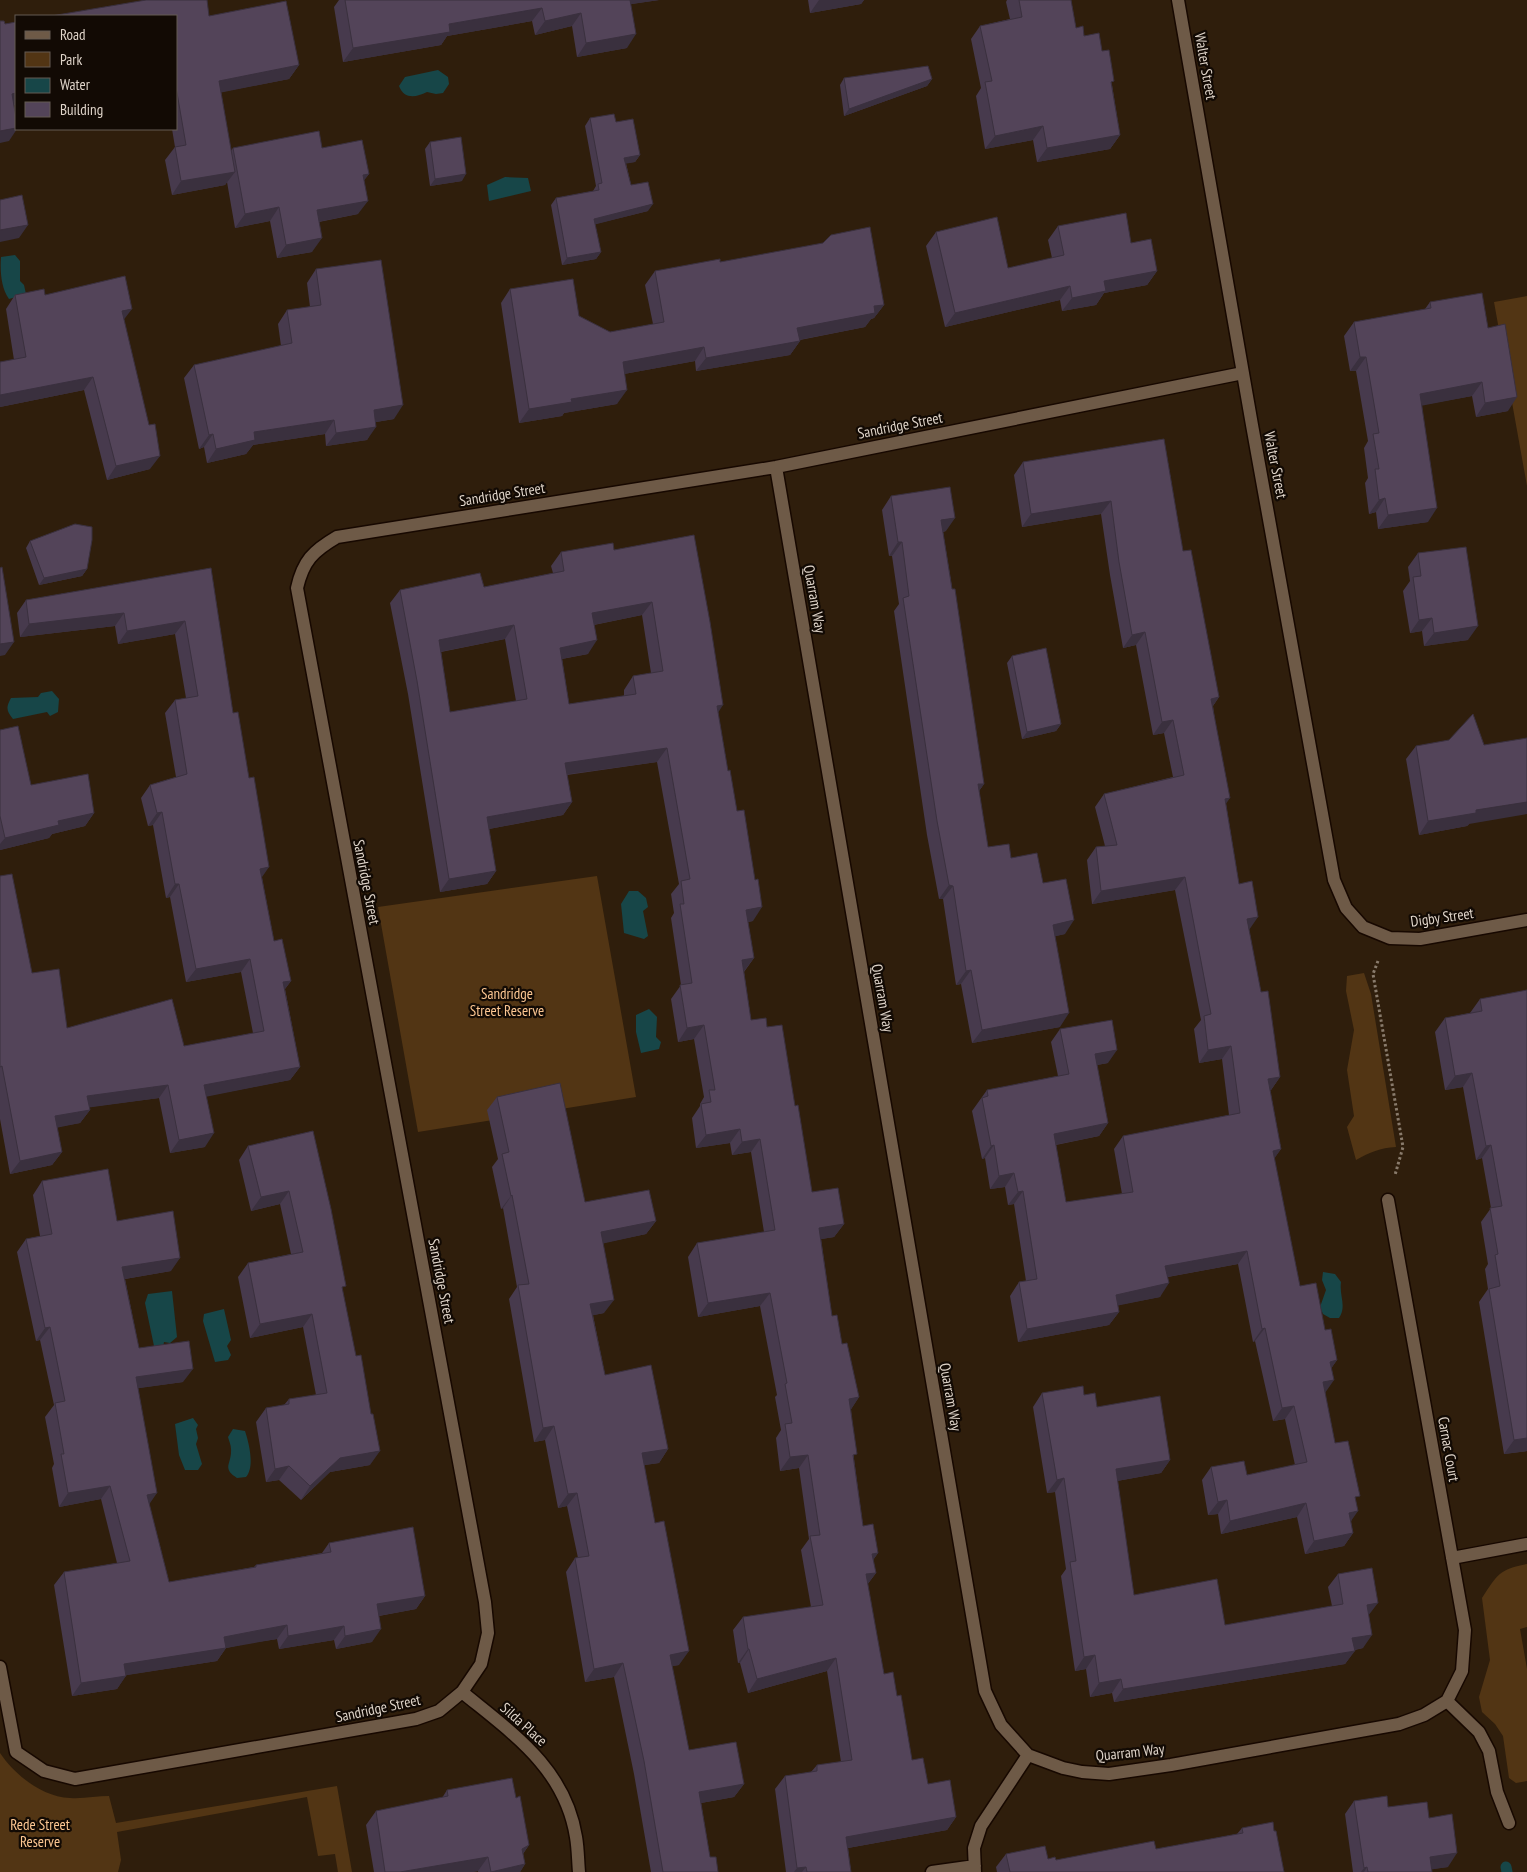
<svg xmlns="http://www.w3.org/2000/svg" width="1527" height="1872" viewBox="0 0 1527 1872" font-family="'PT Sans Narrow',sans-serif">
<style>
.green{fill:#523514}
.water{fill:#174648}
.lines{fill:none;stroke-linecap:round;stroke-linejoin:round}
.stream{stroke:#174648;stroke-width:11}
.minor-casing{stroke:#170800;stroke-width:15}
.path{stroke:#897b6c;stroke-width:3;stroke-dasharray:2.5 2.5;stroke-linecap:butt}
.minor{stroke:#6e5a47;stroke-width:12}
.wall{fill:#473a4d;fill-rule:evenodd}
.shaded-wall{fill:#3a303e}
.building{fill:#534459;stroke:#3a303e;fill-rule:evenodd}
.labels{text-anchor:middle;dominant-baseline:central;stroke-width:4.5;stroke-linejoin:round;paint-order:stroke}
.street-label{font-size:15px;fill:#dfd4c9;stroke:#120a04}
.park-label{font-size:15px;fill:#fcc692;stroke:#120a04}
</style>
<rect width="100%" height="100%" fill="#2f1e0c"/>
<path class="green" d="M 1527,296 L 1527,486 L 1494,302 Z
M 597,876 L 636,1097 L 418,1132 L 378,907 Z
M 1364,973 L 1371,994 L 1396,1147 C 1380,1148 1370,1152 1356,1160 L 1347,1127 L 1354,1116 L 1347,1070 L 1354,1030 L 1346,991 L 1347,976 Z
M 1527,1564 L 1527,1627 L 1520,1629 L 1527,1669 L 1527,1781 L 1516,1783 L 1509,1778 L 1503,1736 L 1495,1724 L 1482,1712 L 1479,1697 L 1490,1660 L 1482,1598 C 1497,1575 1499,1569 1527,1564 Z
M 0,1753 C 15,1775 42,1797 70,1798 C 83,1799 97,1796 109,1796 L 116,1823 L 337,1786 L 352,1872 L 338,1872 L 335,1854 L 318,1856 L 307,1797 L 117,1832 L 121,1860 L 118,1872 L 0,1872 Z"/>
<path class="water" d="M 438,70 L 448,77 L 449,84 L 443,93 L 436,94 L 427,92 C 415,98 404,99 399,86 L 405,77 Z
M 505,177 L 528,178 L 531,191 L 489,201 L 487,185 Z
M 15,255 L 20,261 L 20,281 L 24,285 L 26,294 L 9,299 C 1,288 0,271 1,257 Z
M 52,691 L 59,699 L 58,712 L 50,716 L 47,712 L 13,719 C 6,711 6,707 11,698 L 38,697 L 41,693 Z
M 629,891 L 638,891 L 646,898 L 648,907 L 643,911 L 648,936 L 644,939 L 624,933 L 621,904 Z
M 649,1009 L 657,1017 L 656,1037 L 661,1042 L 659,1049 L 641,1053 L 636,1032 L 636,1015 Z
M 1323,1272 L 1335,1274 L 1341,1282 C 1339,1296 1347,1306 1339,1318 L 1330,1318 L 1323,1314 L 1320,1307 L 1326,1290 L 1322,1280 Z
M 172,1291 L 177,1337 L 170,1343 L 164,1342 L 163,1347 L 154,1346 L 145,1303 L 148,1294 Z
M 224,1309 L 231,1340 L 227,1346 L 231,1355 L 228,1360 L 215,1362 L 203,1321 L 204,1314 Z
M 193,1418 L 198,1425 L 196,1429 L 198,1438 L 196,1444 L 202,1464 L 198,1470 L 185,1470 L 179,1455 L 175,1424 Z
M 233,1429 L 245,1431 C 249,1443 255,1467 246,1477 L 237,1478 C 221,1468 232,1464 231,1449 C 231,1445 229,1441 228,1437 Z"/>
<g class="lines">
<path class="stream" d="M 1506,1867 L 1507,1872"/>
<defs>
<path id="minor" d="M 1178,0 L 1252,425 L 1334,880 L 1346,908 L 1363,927 L 1390,938 L 1420,939 L 1527,920
M 776,467 L 985,1691 L 1001,1725 L 1028,1755 L 1063,1768 L 1082,1772 L 1109,1774 L 1171,1765 L 1399,1724 L 1424,1715 L 1447,1701 L 1479,1732 L 1489,1751 L 1497,1792 L 1509,1823
M 1388,1200 L 1465,1630 L 1462,1671 L 1447,1701
M 1452,1558 L 1527,1544
M 0,1667 L 16,1752 L 44,1771 L 75,1779 L 416,1719 L 439,1711 L 462,1692 L 481,1664 L 488,1633 L 485,1602 L 297,588 C 303,561 313,551 337,537 L 776,467 L 1243,373
M 462,1692 C 512,1733 565,1768 576,1837 C 578,1848 578,1861 579,1872
M 932,1872 L 975,1866
M 975,1872 L 974,1848 L 981,1826 L 1028,1755"/>
</defs>
<use href="#minor" class="minor-casing"/>
<path class="path" d="M 1378,961 L 1373,974 L 1403,1147 L 1395,1175"/>
<use href="#minor" class="minor"/>
</g>
<path class="wall" d="M 339,0 L 659,0 L 631,4 L 627,48 L 577,57 L 572,26 L 535,35 L 532,21 L 447,36 L 441,45 L 343,62 L 334,7 Z
M 808,0 L 864,0 L 861,4 L 810,13 Z
M 1007,0 L 1071,0 L 1076,28 L 1102,51 L 1112,85 L 1120,135 L 1110,149 L 1037,162 L 1033,140 L 985,149 L 976,96 L 981,88 L 971,39 L 980,26 L 1010,19 L 1006,2 Z
M 176,16 L 209,16 L 299,65 L 289,79 L 221,92 L 231,151 L 233,148 L 322,148 L 369,174 L 364,180 L 358,214 L 319,222 L 312,252 L 277,258 L 270,221 L 235,228 L 227,182 L 225,185 L 172,195 L 165,160 L 175,147 L 172,129 L 176,129 Z
M 844,78 L 932,79 L 927,86 L 844,116 L 840,85 Z
M 590,118 L 616,122 L 640,155 L 635,162 L 626,163 L 631,185 L 648,211 L 595,224 L 601,252 L 596,259 L 562,265 L 551,205 L 556,198 L 593,191 L 596,186 L 585,126 Z
M 430,142 L 462,181 L 430,186 L 425,149 Z
M 1058,226 L 1131,243 L 1157,271 L 1147,285 L 1104,293 L 1096,305 L 1062,311 L 1060,300 L 945,327 L 926,246 L 936,232 L 1008,268 L 1052,258 L 1048,240 Z
M 720,262 L 884,305 L 874,318 L 871,319 L 865,327 L 800,340 L 800,341 L 790,355 L 696,371 L 695,361 L 624,374 L 617,404 L 564,413 L 562,416 L 519,423 L 501,303 L 510,289 L 579,316 L 610,332 L 653,324 L 645,285 L 655,271 Z
M 316,269 L 394,419 L 376,422 L 367,440 L 326,446 L 325,434 L 253,445 L 246,454 L 207,463 L 204,447 L 199,449 L 184,378 L 194,365 L 281,346 L 278,324 L 287,310 L 310,307 L 307,283 Z
M 15,295 L 45,295 L 124,320 L 150,469 L 107,480 L 84,390 L 0,407 L 0,362 L 14,360 L 6,309 Z
M 1430,302 L 1488,328 L 1508,411 L 1476,417 L 1472,396 L 1422,405 L 1428,522 L 1378,529 L 1376,512 L 1369,514 L 1365,483 L 1368,478 L 1364,448 L 1368,441 L 1356,371 L 1350,371 L 1344,336 L 1354,322 L 1425,309 Z
M 1164,439 L 1183,551 L 1219,697 L 1213,706 L 1226,804 L 1239,884 L 1261,992 L 1280,1077 L 1271,1090 L 1270,1090 L 1281,1149 L 1274,1158 L 1300,1286 L 1325,1330 L 1337,1360 L 1332,1367 L 1325,1393 L 1335,1443 L 1356,1501 L 1351,1522 L 1353,1533 L 1344,1546 L 1305,1554 L 1297,1517 L 1221,1534 L 1218,1514 L 1208,1515 L 1202,1480 L 1211,1467 L 1247,1475 L 1295,1465 L 1285,1419 L 1273,1421 L 1255,1341 L 1253,1342 L 1238,1264 L 1168,1277 L 1160,1297 L 1118,1305 L 1119,1312 L 1109,1325 L 1018,1342 L 1010,1296 L 1019,1282 L 1026,1281 L 1014,1204 L 1008,1205 L 1005,1187 L 990,1189 L 985,1158 L 982,1159 L 972,1111 L 987,1090 L 1058,1076 L 1051,1042 L 1060,1029 L 1108,1063 L 1097,1065 L 1108,1123 L 1099,1136 L 1056,1145 L 1066,1202 L 1122,1194 L 1114,1149 L 1123,1136 L 1229,1115 L 1222,1059 L 1199,1063 L 1194,1029 L 1201,1020 L 1175,890 L 1092,904 L 1087,860 L 1096,847 L 1105,846 L 1095,807 L 1104,794 L 1173,777 L 1164,733 L 1153,735 L 1136,645 L 1123,648 L 1110,575 L 1101,514 L 1022,527 L 1014,475 L 1023,462 Z
M 891,496 L 946,531 L 943,532 L 984,784 L 979,791 L 988,847 L 1011,858 L 1043,883 L 1065,934 L 1055,936 L 1060,1027 L 972,1043 L 961,984 L 956,985 L 943,899 L 939,899 L 927,835 L 894,611 L 899,604 L 892,556 L 889,556 L 882,510 Z
M 694,535 L 718,712 L 753,921 L 748,922 L 754,958 L 744,972 L 751,1020 L 767,1027 L 795,1106 L 812,1192 L 844,1224 L 834,1237 L 821,1239 L 832,1316 L 842,1344 L 859,1397 L 851,1409 L 854,1459 L 863,1526 L 878,1553 L 873,1560 L 876,1573 L 867,1585 L 884,1674 L 897,1696 L 912,1760 L 928,1784 L 956,1817 L 947,1830 L 848,1848 L 851,1872 L 786,1872 L 775,1789 L 785,1776 L 811,1772 L 817,1765 L 841,1762 L 827,1671 L 748,1693 L 740,1663 L 738,1663 L 733,1630 L 743,1617 L 811,1607 L 801,1550 L 809,1539 L 799,1468 L 780,1471 L 776,1438 L 781,1430 L 775,1397 L 777,1395 L 760,1306 L 698,1317 L 688,1257 L 697,1243 L 764,1232 L 751,1152 L 732,1155 L 730,1143 L 696,1148 L 692,1118 L 700,1106 L 700,1104 L 704,1097 L 694,1039 L 678,1042 L 671,999 L 681,985 L 671,918 L 674,913 L 671,894 L 679,884 L 657,762 L 567,775 L 572,802 L 563,815 L 489,829 L 496,871 L 487,884 L 440,892 L 408,694 L 390,603 L 400,590 L 484,587 L 553,573 L 551,566 L 561,552 L 614,550 ZM 642,615 L 651,673 L 633,676 L 624,690 L 624,696 L 569,704 L 562,659 L 588,654 L 594,625 ZM 505,639 L 516,701 L 450,712 L 441,652 Z
M 30,541 L 87,569 L 82,576 L 39,585 L 26,548 Z
M 1418,553 L 1468,640 L 1424,646 L 1422,631 L 1410,633 L 1403,591 L 1410,581 L 1408,567 Z
M 211,568 L 233,713 L 262,878 L 274,941 L 291,981 L 285,989 L 300,1067 L 290,1080 L 206,1096 L 205,1147 L 170,1153 L 159,1098 L 89,1107 L 90,1110 L 80,1123 L 57,1127 L 62,1152 L 52,1165 L 10,1174 L 0,1119 L 0,876 L 32,973 L 67,1028 L 184,1046 L 253,1033 L 241,972 L 186,982 L 170,897 L 166,898 L 153,825 L 148,826 L 141,798 L 150,785 L 176,777 L 165,713 L 175,700 L 186,698 L 175,634 L 118,644 L 115,626 L 20,637 L 17,613 L 26,600 Z
M 1012,656 L 1061,724 L 1056,731 L 1022,739 L 1007,663 Z
M 0,730 L 31,785 L 94,813 L 85,826 L 52,834 L 49,838 L 0,850 Z
M 1416,746 L 1469,824 L 1467,826 L 1419,835 L 1406,759 Z
M 1527,990 L 1527,1451 L 1504,1454 L 1479,1302 L 1488,1289 L 1485,1269 L 1488,1264 L 1481,1222 L 1491,1208 L 1482,1158 L 1476,1160 L 1463,1087 L 1445,1090 L 1435,1032 L 1445,1018 L 1470,1013 L 1480,999 Z
M 497,1097 L 585,1202 L 656,1221 L 646,1234 L 603,1243 L 604,1313 L 593,1315 L 605,1375 L 668,1449 L 659,1463 L 644,1465 L 679,1665 L 672,1666 L 689,1750 L 744,1784 L 734,1797 L 701,1803 L 710,1857 L 718,1872 L 651,1872 L 634,1774 L 614,1677 L 585,1682 L 566,1572 L 575,1558 L 578,1558 L 567,1506 L 558,1508 L 545,1440 L 534,1442 L 509,1299 L 517,1287 L 503,1208 L 501,1209 L 492,1167 L 498,1159 L 487,1110 Z
M 313,1131 L 342,1291 L 370,1465 L 330,1472 L 301,1500 L 279,1480 L 266,1482 L 256,1422 L 266,1408 L 284,1405 L 289,1399 L 316,1395 L 303,1327 L 250,1338 L 238,1277 L 248,1263 L 291,1254 L 280,1204 L 251,1211 L 239,1160 L 248,1146 Z
M 42,1181 L 117,1221 L 171,1271 L 125,1279 L 139,1348 L 183,1382 L 138,1388 L 149,1504 L 169,1582 L 254,1567 L 256,1565 L 322,1553 L 329,1543 L 425,1596 L 416,1609 L 379,1616 L 372,1642 L 336,1649 L 334,1640 L 279,1649 L 277,1639 L 245,1644 L 226,1648 L 217,1661 L 126,1675 L 117,1689 L 72,1696 L 54,1585 L 64,1572 L 117,1563 L 101,1499 L 59,1507 L 52,1468 L 54,1464 L 45,1417 L 54,1405 L 40,1340 L 36,1341 L 17,1252 L 26,1239 L 40,1236 L 33,1195 Z
M 1042,1393 L 1084,1395 L 1097,1407 L 1170,1460 L 1161,1473 L 1117,1481 L 1134,1595 L 1225,1625 L 1332,1606 L 1328,1587 L 1338,1574 L 1369,1616 L 1363,1648 L 1355,1650 L 1345,1664 L 1114,1702 L 1112,1693 L 1090,1697 L 1086,1669 L 1075,1671 L 1061,1576 L 1066,1569 L 1055,1492 L 1047,1493 L 1033,1407 Z
M 447,1790 L 516,1798 L 529,1845 L 523,1854 L 525,1864 L 520,1872 L 478,1872 L 478,1871 L 472,1872 L 374,1872 L 366,1825 L 376,1811 L 442,1798 Z
M 1354,1801 L 1388,1807 L 1429,1818 L 1448,1867 L 1432,1869 L 1432,1872 L 1353,1872 L 1345,1814 Z
M 1242,1828 L 1274,1831 L 1284,1872 L 997,1872 L 996,1867 L 1006,1854 L 1056,1860 L 1156,1849 L 1237,1834 Z"/>
<path class="shaded-wall" d="M 624,0 L 659,0 L 619,6 Z
M 819,0 L 864,0 L 861,4 L 810,13 Z
M 542,8 L 532,21 L 447,36 L 441,45 L 343,62 L 353,48 L 449,24 Z
M 581,13 L 572,26 L 535,35 L 545,21 Z
M 636,34 L 627,48 L 577,57 L 586,43 Z
M 299,65 L 289,79 L 209,95 L 219,81 Z
M 932,79 L 927,86 L 844,116 L 849,109 Z
M 16,93 L 16,105 L 3,108 L 12,94 Z
M 1043,126 L 1033,140 L 985,149 L 995,136 Z
M 16,128 L 17,129 L 9,141 L 0,143 L 0,131 Z
M 1120,135 L 1110,149 L 1037,162 L 1047,148 Z
M 640,155 L 635,162 L 619,165 L 624,158 Z
M 235,172 L 225,185 L 172,195 L 181,181 Z
M 369,174 L 359,187 L 363,175 Z
M 466,174 L 462,181 L 430,186 L 435,179 Z
M 368,201 L 358,214 L 307,224 L 317,210 Z
M 653,204 L 648,211 L 589,226 L 594,219 Z
M 279,207 L 270,221 L 235,228 L 245,214 Z
M 28,225 L 19,238 L 0,242 L 0,230 Z
M 322,238 L 312,252 L 277,258 L 286,245 Z
M 601,252 L 596,259 L 562,265 L 567,258 Z
M 1157,271 L 1147,285 L 1104,293 L 1096,305 L 1062,311 L 1072,298 L 1104,281 Z
M 1070,286 L 1060,300 L 945,327 L 955,313 Z
M 884,305 L 874,318 L 871,319 L 865,327 L 788,342 L 797,328 L 874,306 Z
M 132,309 L 122,322 L 122,311 Z
M 800,341 L 790,355 L 696,371 L 706,358 Z
M 704,347 L 695,361 L 613,376 L 623,362 Z
M 1360,357 L 1366,357 L 1356,371 L 1350,371 Z
M 93,377 L 84,390 L 0,407 L 0,395 Z
M 1482,382 L 1472,396 L 1410,408 L 1420,394 Z
M 627,390 L 617,404 L 564,413 L 562,416 L 519,423 L 529,409 L 571,399 Z
M 1517,397 L 1508,411 L 1476,417 L 1485,403 Z
M 403,405 L 394,419 L 364,424 L 374,410 Z
M 334,420 L 325,434 L 253,445 L 246,454 L 207,463 L 216,449 L 254,432 Z
M 376,427 L 367,440 L 326,446 L 336,433 Z
M 213,434 L 204,447 L 199,449 L 209,435 Z
M 160,456 L 150,469 L 107,480 L 116,466 Z
M 1385,498 L 1376,512 L 1369,514 L 1379,500 Z
M 1111,501 L 1101,514 L 1022,527 L 1031,514 Z
M 1437,508 L 1428,522 L 1378,529 L 1388,515 Z
M 955,518 L 946,531 L 931,534 L 941,520 Z
M 898,542 L 902,542 L 892,556 L 889,556 Z
M 87,569 L 82,576 L 39,585 L 44,578 Z
M 652,602 L 642,615 L 583,627 L 592,613 Z
M 124,613 L 115,626 L 20,637 L 29,624 Z
M 1432,618 L 1422,631 L 1410,633 L 1419,620 Z
M 185,621 L 175,634 L 118,644 L 127,631 Z
M 514,625 L 505,639 L 429,654 L 439,640 Z
M 1478,626 L 1468,640 L 1424,646 L 1434,633 Z
M 1145,632 L 1136,645 L 1123,648 L 1132,635 Z
M 597,640 L 588,654 L 550,661 L 560,648 Z
M 14,642 L 5,655 L 0,656 L 0,644 Z
M 1219,697 L 1210,710 L 1211,699 Z
M 723,705 L 714,719 L 717,706 Z
M 1173,720 L 1164,733 L 1153,735 L 1162,722 Z
M 1061,724 L 1056,731 L 1022,739 L 1027,732 Z
M 667,748 L 657,762 L 555,776 L 565,763 Z
M 978,784 L 984,784 L 974,798 Z
M 1230,798 L 1221,811 L 1225,799 Z
M 572,802 L 563,815 L 478,831 L 487,817 Z
M 1527,802 L 1527,814 L 1469,824 L 1467,826 L 1419,835 L 1428,821 L 1476,810 Z
M 162,812 L 153,825 L 148,826 L 157,813 Z
M 94,813 L 85,826 L 52,834 L 49,838 L 0,850 L 0,844 L 5,838 L 58,821 Z
M 269,867 L 260,880 L 260,869 Z
M 496,871 L 487,884 L 440,892 L 449,879 Z
M 1185,877 L 1175,890 L 1092,904 L 1101,891 Z
M 175,884 L 179,884 L 170,897 L 166,898 Z
M 949,885 L 953,886 L 943,899 L 939,899 Z
M 762,907 L 753,921 L 736,924 L 746,910 Z
M 1258,917 L 1249,930 L 1247,919 Z
M 1074,920 L 1065,934 L 1044,939 L 1053,925 Z
M 754,958 L 744,971 L 732,973 L 742,960 Z
M 250,959 L 241,972 L 186,982 L 196,969 Z
M 971,970 L 961,984 L 956,985 L 966,971 Z
M 291,981 L 281,994 L 283,982 Z
M 1069,1013 L 1060,1027 L 972,1043 L 982,1030 Z
M 704,1025 L 694,1039 L 678,1042 L 687,1028 Z
M 1231,1046 L 1222,1059 L 1199,1063 L 1208,1050 Z
M 1117,1050 L 1108,1063 L 1086,1067 L 1095,1054 Z
M 300,1067 L 290,1080 L 195,1099 L 204,1085 Z
M 1472,1073 L 1463,1087 L 1445,1090 L 1455,1076 Z
M 1280,1077 L 1271,1090 L 1259,1092 L 1268,1079 Z
M 168,1085 L 159,1098 L 78,1109 L 87,1096 Z
M 90,1110 L 80,1123 L 46,1130 L 55,1116 Z
M 1108,1123 L 1099,1136 L 1044,1147 L 1054,1134 Z
M 740,1129 L 730,1143 L 696,1148 L 706,1135 Z
M 214,1133 L 205,1147 L 170,1153 L 179,1140 Z
M 760,1139 L 751,1152 L 732,1155 L 742,1142 Z
M 994,1145 L 985,1158 L 982,1159 L 991,1146 Z
M 1491,1145 L 1482,1158 L 1476,1160 L 1486,1146 Z
M 1281,1149 L 1272,1162 L 1273,1151 Z
M 62,1152 L 52,1165 L 10,1174 L 20,1161 Z
M 1014,1173 L 1005,1187 L 990,1189 L 999,1176 Z
M 289,1191 L 280,1204 L 251,1211 L 261,1197 Z
M 1023,1191 L 1014,1204 L 1008,1205 L 1018,1192 Z
M 512,1195 L 503,1208 L 501,1209 L 511,1196 Z
M 656,1221 L 646,1234 L 592,1246 L 601,1232 Z
M 844,1224 L 834,1237 L 810,1241 L 819,1228 Z
M 1247,1251 L 1238,1264 L 1156,1279 L 1165,1266 Z
M 180,1258 L 171,1271 L 113,1281 L 122,1267 Z
M 1169,1283 L 1160,1297 L 1106,1308 L 1116,1295 Z
M 770,1293 L 760,1306 L 698,1317 L 708,1303 Z
M 614,1300 L 604,1313 L 581,1318 L 590,1304 Z
M 1119,1312 L 1109,1325 L 1018,1342 L 1027,1329 Z
M 312,1314 L 303,1327 L 250,1338 L 260,1324 Z
M 50,1327 L 40,1340 L 36,1341 L 45,1328 Z
M 1265,1328 L 1255,1341 L 1253,1342 L 1262,1329 Z
M 1337,1360 L 1328,1373 L 1330,1362 Z
M 193,1369 L 183,1382 L 126,1390 L 136,1377 Z
M 1334,1380 L 1325,1393 L 1323,1382 Z
M 859,1397 L 850,1411 L 849,1399 Z
M 1294,1406 L 1285,1419 L 1273,1421 L 1282,1408 Z
M 554,1426 L 545,1440 L 534,1442 L 543,1428 Z
M 1527,1438 L 1527,1451 L 1504,1454 L 1514,1440 Z
M 668,1449 L 659,1463 L 632,1467 L 642,1453 Z
M 380,1451 L 370,1465 L 330,1472 L 301,1500 L 310,1486 L 340,1458 Z
M 808,1455 L 799,1468 L 780,1471 L 790,1457 Z
M 1170,1460 L 1161,1473 L 1106,1483 L 1116,1469 Z
M 289,1466 L 279,1480 L 266,1482 L 275,1469 Z
M 1064,1478 L 1055,1492 L 1047,1493 L 1057,1480 Z
M 110,1486 L 101,1499 L 59,1507 L 68,1493 Z
M 157,1493 L 148,1506 L 147,1495 Z
M 577,1493 L 567,1506 L 558,1508 L 568,1494 Z
M 1227,1500 L 1218,1514 L 1208,1515 L 1218,1502 Z
M 1306,1503 L 1297,1517 L 1221,1534 L 1230,1521 Z
M 1358,1511 L 1349,1524 L 1349,1513 Z
M 1353,1533 L 1344,1546 L 1305,1554 L 1314,1541 Z
M 878,1553 L 869,1566 L 872,1554 Z
M 876,1573 L 866,1586 L 866,1574 Z
M 425,1596 L 416,1609 L 367,1618 L 377,1604 Z
M 1378,1603 L 1368,1616 L 1367,1605 Z
M 287,1625 L 277,1639 L 215,1650 L 226,1648 L 217,1661 L 115,1677 L 124,1664 L 224,1637 Z
M 344,1626 L 334,1640 L 279,1649 L 288,1636 Z
M 381,1629 L 372,1642 L 336,1649 L 345,1636 Z
M 1372,1635 L 1363,1648 L 1343,1652 L 1352,1638 Z
M 748,1649 L 749,1649 L 740,1663 L 738,1663 Z
M 689,1651 L 679,1665 L 661,1668 L 670,1655 Z
M 1355,1651 L 1345,1664 L 1114,1702 L 1123,1689 Z
M 1095,1655 L 1086,1669 L 1075,1671 L 1084,1657 Z
M 836,1658 L 827,1671 L 748,1693 L 757,1679 Z
M 623,1663 L 614,1677 L 585,1682 L 594,1669 Z
M 126,1676 L 117,1689 L 72,1696 L 81,1683 Z
M 1121,1679 L 1112,1693 L 1090,1697 L 1099,1683 Z
M 744,1784 L 734,1797 L 690,1805 L 699,1792 Z
M 956,1817 L 947,1830 L 837,1850 L 846,1837 Z
M 529,1845 L 519,1859 L 522,1849 Z
M 1457,1853 L 1448,1867 L 1421,1871 L 1430,1857 Z
M 488,1857 L 478,1871 L 472,1872 L 400,1872 Z
M 525,1864 L 520,1872 L 490,1872 L 491,1872 Z
M 806,1867 L 802,1872 L 794,1872 L 797,1868 Z
M 1367,1867 L 1364,1872 L 1361,1872 L 1364,1868 Z"/>
<path class="building" d="M 146,0 L 207,0 L 209,16 L 286,1 L 299,65 L 219,81 L 235,172 L 181,181 L 175,147 L 186,145 L 176,87 L 176,16 L 51,16 Z
M 345,0 L 630,0 L 636,34 L 586,43 L 581,13 L 545,21 L 542,8 L 449,24 L 450,32 L 353,48 Z
M 1019,0 L 1071,0 L 1076,28 L 1083,26 L 1084,36 L 1099,33 L 1102,51 L 1109,50 L 1114,81 L 1111,82 L 1120,135 L 1047,148 L 1043,126 L 995,136 L 985,82 L 992,81 L 980,26 L 1022,17 Z
M 0,21 L 4,21 L 5,24 L 16,22 L 16,93 L 12,94 L 16,118 L 16,128 L 0,131 Z
M 928,66 L 932,79 L 849,109 L 844,78 Z
M 614,114 L 616,122 L 633,119 L 640,155 L 624,158 L 631,185 L 648,182 L 653,204 L 594,219 L 601,252 L 567,258 L 556,198 L 599,190 L 598,184 L 602,183 L 590,118 Z
M 319,131 L 322,148 L 362,140 L 369,174 L 363,175 L 368,201 L 317,210 L 322,238 L 286,245 L 279,207 L 245,214 L 233,148 Z
M 461,137 L 466,174 L 435,179 L 430,142 Z
M 22,195 L 28,225 L 0,230 L 0,200 Z
M 1126,213 L 1131,243 L 1151,239 L 1157,271 L 1104,281 L 1106,291 L 1072,298 L 1070,286 L 955,313 L 936,232 L 997,217 L 1008,268 L 1064,255 L 1058,226 Z
M 870,227 L 884,305 L 874,306 L 875,313 L 797,328 L 800,341 L 706,358 L 704,347 L 623,362 L 627,390 L 571,399 L 572,402 L 529,409 L 510,289 L 573,279 L 579,316 L 610,332 L 664,322 L 655,271 L 720,259 L 720,262 L 823,243 L 831,235 Z
M 381,260 L 403,405 L 374,410 L 376,427 L 336,433 L 334,420 L 254,432 L 255,440 L 216,449 L 213,434 L 209,435 L 194,365 L 292,343 L 287,310 L 321,305 L 316,269 Z
M 125,276 L 132,309 L 122,311 L 149,425 L 155,424 L 160,456 L 116,466 L 93,377 L 0,395 L 0,362 L 26,357 L 15,295 L 44,289 L 45,295 Z
M 1482,293 L 1488,328 L 1505,324 L 1517,397 L 1485,403 L 1482,382 L 1420,394 L 1437,508 L 1388,515 L 1385,498 L 1379,500 L 1375,469 L 1379,469 L 1373,434 L 1379,433 L 1366,357 L 1360,357 L 1354,322 L 1431,308 L 1430,302 Z
M 1164,439 L 1183,551 L 1191,550 L 1219,697 L 1211,699 L 1230,798 L 1225,799 L 1239,884 L 1252,881 L 1258,917 L 1247,919 L 1261,992 L 1268,991 L 1280,1077 L 1268,1079 L 1281,1149 L 1273,1151 L 1300,1286 L 1316,1283 L 1325,1330 L 1331,1329 L 1337,1360 L 1330,1362 L 1334,1380 L 1323,1382 L 1335,1443 L 1348,1441 L 1360,1496 L 1355,1497 L 1358,1511 L 1349,1513 L 1353,1533 L 1314,1541 L 1306,1503 L 1230,1521 L 1227,1500 L 1218,1502 L 1211,1467 L 1244,1461 L 1247,1475 L 1307,1462 L 1294,1406 L 1282,1408 L 1265,1328 L 1262,1329 L 1247,1251 L 1165,1266 L 1169,1283 L 1116,1295 L 1119,1312 L 1027,1329 L 1019,1282 L 1037,1279 L 1023,1191 L 1018,1192 L 1014,1173 L 999,1176 L 994,1145 L 991,1146 L 982,1098 L 988,1096 L 987,1090 L 1069,1074 L 1060,1029 L 1112,1020 L 1117,1050 L 1095,1054 L 1108,1123 L 1054,1134 L 1066,1202 L 1133,1192 L 1123,1136 L 1240,1113 L 1231,1046 L 1208,1050 L 1204,1016 L 1211,1014 L 1185,877 L 1101,891 L 1096,847 L 1117,845 L 1104,794 L 1184,775 L 1173,720 L 1162,722 L 1145,632 L 1132,635 L 1119,562 L 1111,501 L 1031,514 L 1023,462 Z
M 950,487 L 955,518 L 941,520 L 952,589 L 955,589 L 984,784 L 978,784 L 988,847 L 1009,844 L 1011,858 L 1037,853 L 1043,883 L 1066,879 L 1074,920 L 1053,925 L 1069,1013 L 982,1030 L 971,970 L 966,971 L 953,886 L 949,885 L 937,821 L 903,598 L 909,596 L 902,542 L 898,542 L 891,496 Z
M 75,524 L 92,527 L 92,540 L 87,569 L 44,578 L 30,541 Z
M 694,535 L 710,622 L 723,705 L 717,706 L 728,771 L 730,770 L 737,811 L 744,810 L 755,880 L 758,879 L 762,907 L 746,910 L 754,958 L 742,960 L 751,1020 L 766,1018 L 767,1027 L 782,1025 L 795,1106 L 798,1105 L 812,1192 L 838,1188 L 844,1224 L 819,1228 L 832,1316 L 837,1315 L 842,1344 L 847,1343 L 859,1397 L 849,1399 L 857,1454 L 853,1455 L 863,1526 L 873,1524 L 878,1553 L 872,1554 L 876,1573 L 866,1574 L 884,1674 L 893,1672 L 897,1696 L 901,1695 L 912,1760 L 923,1758 L 928,1784 L 950,1780 L 956,1817 L 846,1837 L 851,1872 L 807,1872 L 806,1867 L 797,1868 L 785,1776 L 817,1771 L 817,1765 L 852,1760 L 836,1658 L 757,1679 L 749,1649 L 748,1649 L 743,1617 L 823,1605 L 810,1536 L 820,1535 L 808,1455 L 790,1457 L 785,1424 L 792,1423 L 785,1384 L 787,1383 L 770,1293 L 708,1303 L 697,1243 L 775,1230 L 760,1139 L 742,1142 L 740,1129 L 706,1135 L 701,1104 L 711,1102 L 709,1090 L 715,1090 L 704,1025 L 687,1028 L 680,985 L 692,983 L 680,904 L 684,904 L 681,881 L 690,879 L 667,748 L 565,763 L 572,802 L 487,817 L 496,871 L 449,879 L 417,681 L 400,590 L 480,573 L 484,587 L 564,571 L 561,552 L 613,543 L 614,550 ZM 652,602 L 663,671 L 633,676 L 636,694 L 569,704 L 560,648 L 597,640 L 592,613 ZM 514,625 L 527,699 L 450,712 L 439,640 Z
M 1466,547 L 1478,626 L 1434,633 L 1432,618 L 1419,620 L 1413,577 L 1421,576 L 1418,553 Z
M 2,567 L 14,642 L 0,644 L 0,568 Z
M 211,568 L 233,713 L 238,712 L 249,778 L 254,777 L 269,867 L 260,869 L 274,941 L 282,939 L 291,981 L 283,982 L 300,1067 L 204,1085 L 214,1133 L 179,1140 L 168,1085 L 87,1096 L 90,1110 L 55,1116 L 62,1152 L 20,1161 L 2,1066 L 0,1067 L 0,876 L 12,874 L 32,973 L 59,969 L 67,1028 L 172,999 L 184,1046 L 264,1031 L 250,959 L 196,969 L 179,884 L 175,884 L 162,812 L 157,813 L 150,785 L 187,774 L 175,700 L 198,696 L 185,621 L 127,631 L 124,613 L 29,624 L 26,600 Z
M 1046,648 L 1061,724 L 1027,732 L 1012,656 Z
M 1473,714 L 1484,745 L 1527,738 L 1527,802 L 1476,810 L 1476,813 L 1428,821 L 1416,746 L 1449,740 Z
M 18,726 L 31,785 L 88,774 L 94,813 L 58,821 L 59,825 L 5,838 L 0,816 L 0,730 Z
M 1527,990 L 1527,1438 L 1514,1440 L 1489,1289 L 1500,1286 L 1495,1255 L 1498,1254 L 1490,1208 L 1502,1206 L 1491,1145 L 1486,1146 L 1472,1073 L 1455,1076 L 1445,1018 L 1482,1011 L 1480,999 Z
M 560,1083 L 585,1202 L 649,1190 L 656,1221 L 601,1232 L 614,1300 L 590,1304 L 605,1375 L 651,1365 L 668,1449 L 642,1453 L 655,1523 L 664,1521 L 689,1651 L 670,1655 L 689,1750 L 736,1742 L 744,1784 L 699,1792 L 710,1857 L 716,1857 L 718,1872 L 663,1872 L 644,1761 L 623,1663 L 594,1669 L 575,1558 L 589,1556 L 577,1493 L 568,1494 L 554,1426 L 543,1428 L 518,1285 L 529,1284 L 512,1195 L 511,1196 L 502,1154 L 509,1152 L 497,1097 Z
M 313,1131 L 331,1209 L 346,1286 L 342,1287 L 356,1356 L 361,1355 L 371,1414 L 373,1414 L 380,1451 L 340,1458 L 310,1486 L 289,1466 L 275,1469 L 266,1408 L 289,1404 L 289,1399 L 327,1393 L 312,1314 L 260,1324 L 248,1263 L 303,1252 L 289,1191 L 261,1197 L 248,1146 Z
M 108,1169 L 117,1221 L 173,1211 L 180,1258 L 122,1267 L 139,1348 L 189,1341 L 193,1369 L 136,1377 L 157,1493 L 147,1495 L 169,1582 L 256,1567 L 256,1565 L 331,1552 L 329,1543 L 413,1527 L 425,1596 L 377,1604 L 381,1629 L 345,1636 L 344,1626 L 288,1636 L 287,1625 L 255,1631 L 224,1637 L 226,1648 L 124,1664 L 126,1676 L 81,1683 L 64,1572 L 130,1561 L 110,1486 L 68,1493 L 61,1454 L 64,1454 L 55,1403 L 65,1401 L 50,1327 L 45,1328 L 26,1239 L 52,1234 L 42,1181 Z
M 1083,1386 L 1084,1395 L 1095,1393 L 1097,1407 L 1160,1396 L 1170,1460 L 1116,1469 L 1134,1595 L 1217,1579 L 1225,1625 L 1343,1604 L 1338,1574 L 1372,1568 L 1378,1603 L 1367,1605 L 1372,1635 L 1352,1638 L 1355,1651 L 1123,1689 L 1121,1679 L 1099,1683 L 1095,1655 L 1084,1657 L 1070,1562 L 1076,1561 L 1064,1478 L 1057,1480 L 1042,1393 Z
M 512,1778 L 516,1798 L 520,1796 L 529,1845 L 522,1849 L 525,1864 L 491,1872 L 488,1857 L 400,1872 L 385,1872 L 376,1811 L 448,1796 L 447,1790 Z
M 1387,1796 L 1388,1807 L 1427,1802 L 1429,1818 L 1452,1814 L 1457,1853 L 1430,1857 L 1432,1872 L 1368,1872 L 1367,1867 L 1364,1868 L 1354,1801 Z
M 1273,1822 L 1274,1831 L 1276,1831 L 1284,1872 L 1010,1872 L 1006,1854 L 1045,1846 L 1048,1859 L 1055,1857 L 1056,1860 L 1154,1841 L 1156,1849 L 1243,1833 L 1242,1828 Z"/>
<g class="labels">
<g class="street-label">
<text transform="translate(1206 66) rotate(80)">Walter Street</text>
<text transform="translate(900 425) rotate(-11)">Sandridge Street</text>
<text transform="translate(1276 465) rotate(79)">Walter Street</text>
<text transform="translate(502 494) rotate(-9)">Sandridge Street</text>
<text transform="translate(815 599) rotate(80)">Quarram Way</text>
<text transform="translate(367 882) rotate(79)">Sandridge Street</text>
<text transform="translate(1442 917) rotate(-8)">Digby Street</text>
<text transform="translate(883 998) rotate(80)">Quarram Way</text>
<text transform="translate(442 1281) rotate(79)">Sandridge Street</text>
<text transform="translate(951 1397) rotate(80)">Quarram Way</text>
<text transform="translate(1449 1449) rotate(80)">Carnac Court</text>
<text transform="translate(378 1708) rotate(-12)">Sandridge Street</text>
<text transform="translate(524 1724) rotate(42)">Silda Place</text>
<text transform="translate(1130 1752) rotate(-6)">Quarram Way</text>
</g>
<g class="park-label">
<text x="507" y="993">Sandridge<tspan x="507" dy="17">Street Reserve</tspan></text>
<text x="40" y="1824">Rede Street<tspan x="40" dy="17">Reserve</tspan></text>
</g>
</g>
<rect x="15" y="15" width="162" height="115" fill="#120a04" stroke="#645b53"/>
<rect x="25" y="31" width="25" height="8" fill="#6e5a47" stroke="#645b53"/>
<text x="60" y="40" font-size="15" fill="#dfd4c9">Road</text>
<rect x="25" y="52" width="25" height="15" fill="#523514" stroke="#645b53"/>
<text x="60" y="65" font-size="15" fill="#dfd4c9">Park</text>
<rect x="25" y="78" width="25" height="15" fill="#174648" stroke="#645b53"/>
<text x="60" y="90" font-size="15" fill="#dfd4c9">Water</text>
<rect x="25" y="102" width="25" height="15" fill="#534459" stroke="#645b53"/>
<text x="60" y="115" font-size="15" fill="#dfd4c9">Building</text>
</svg>
